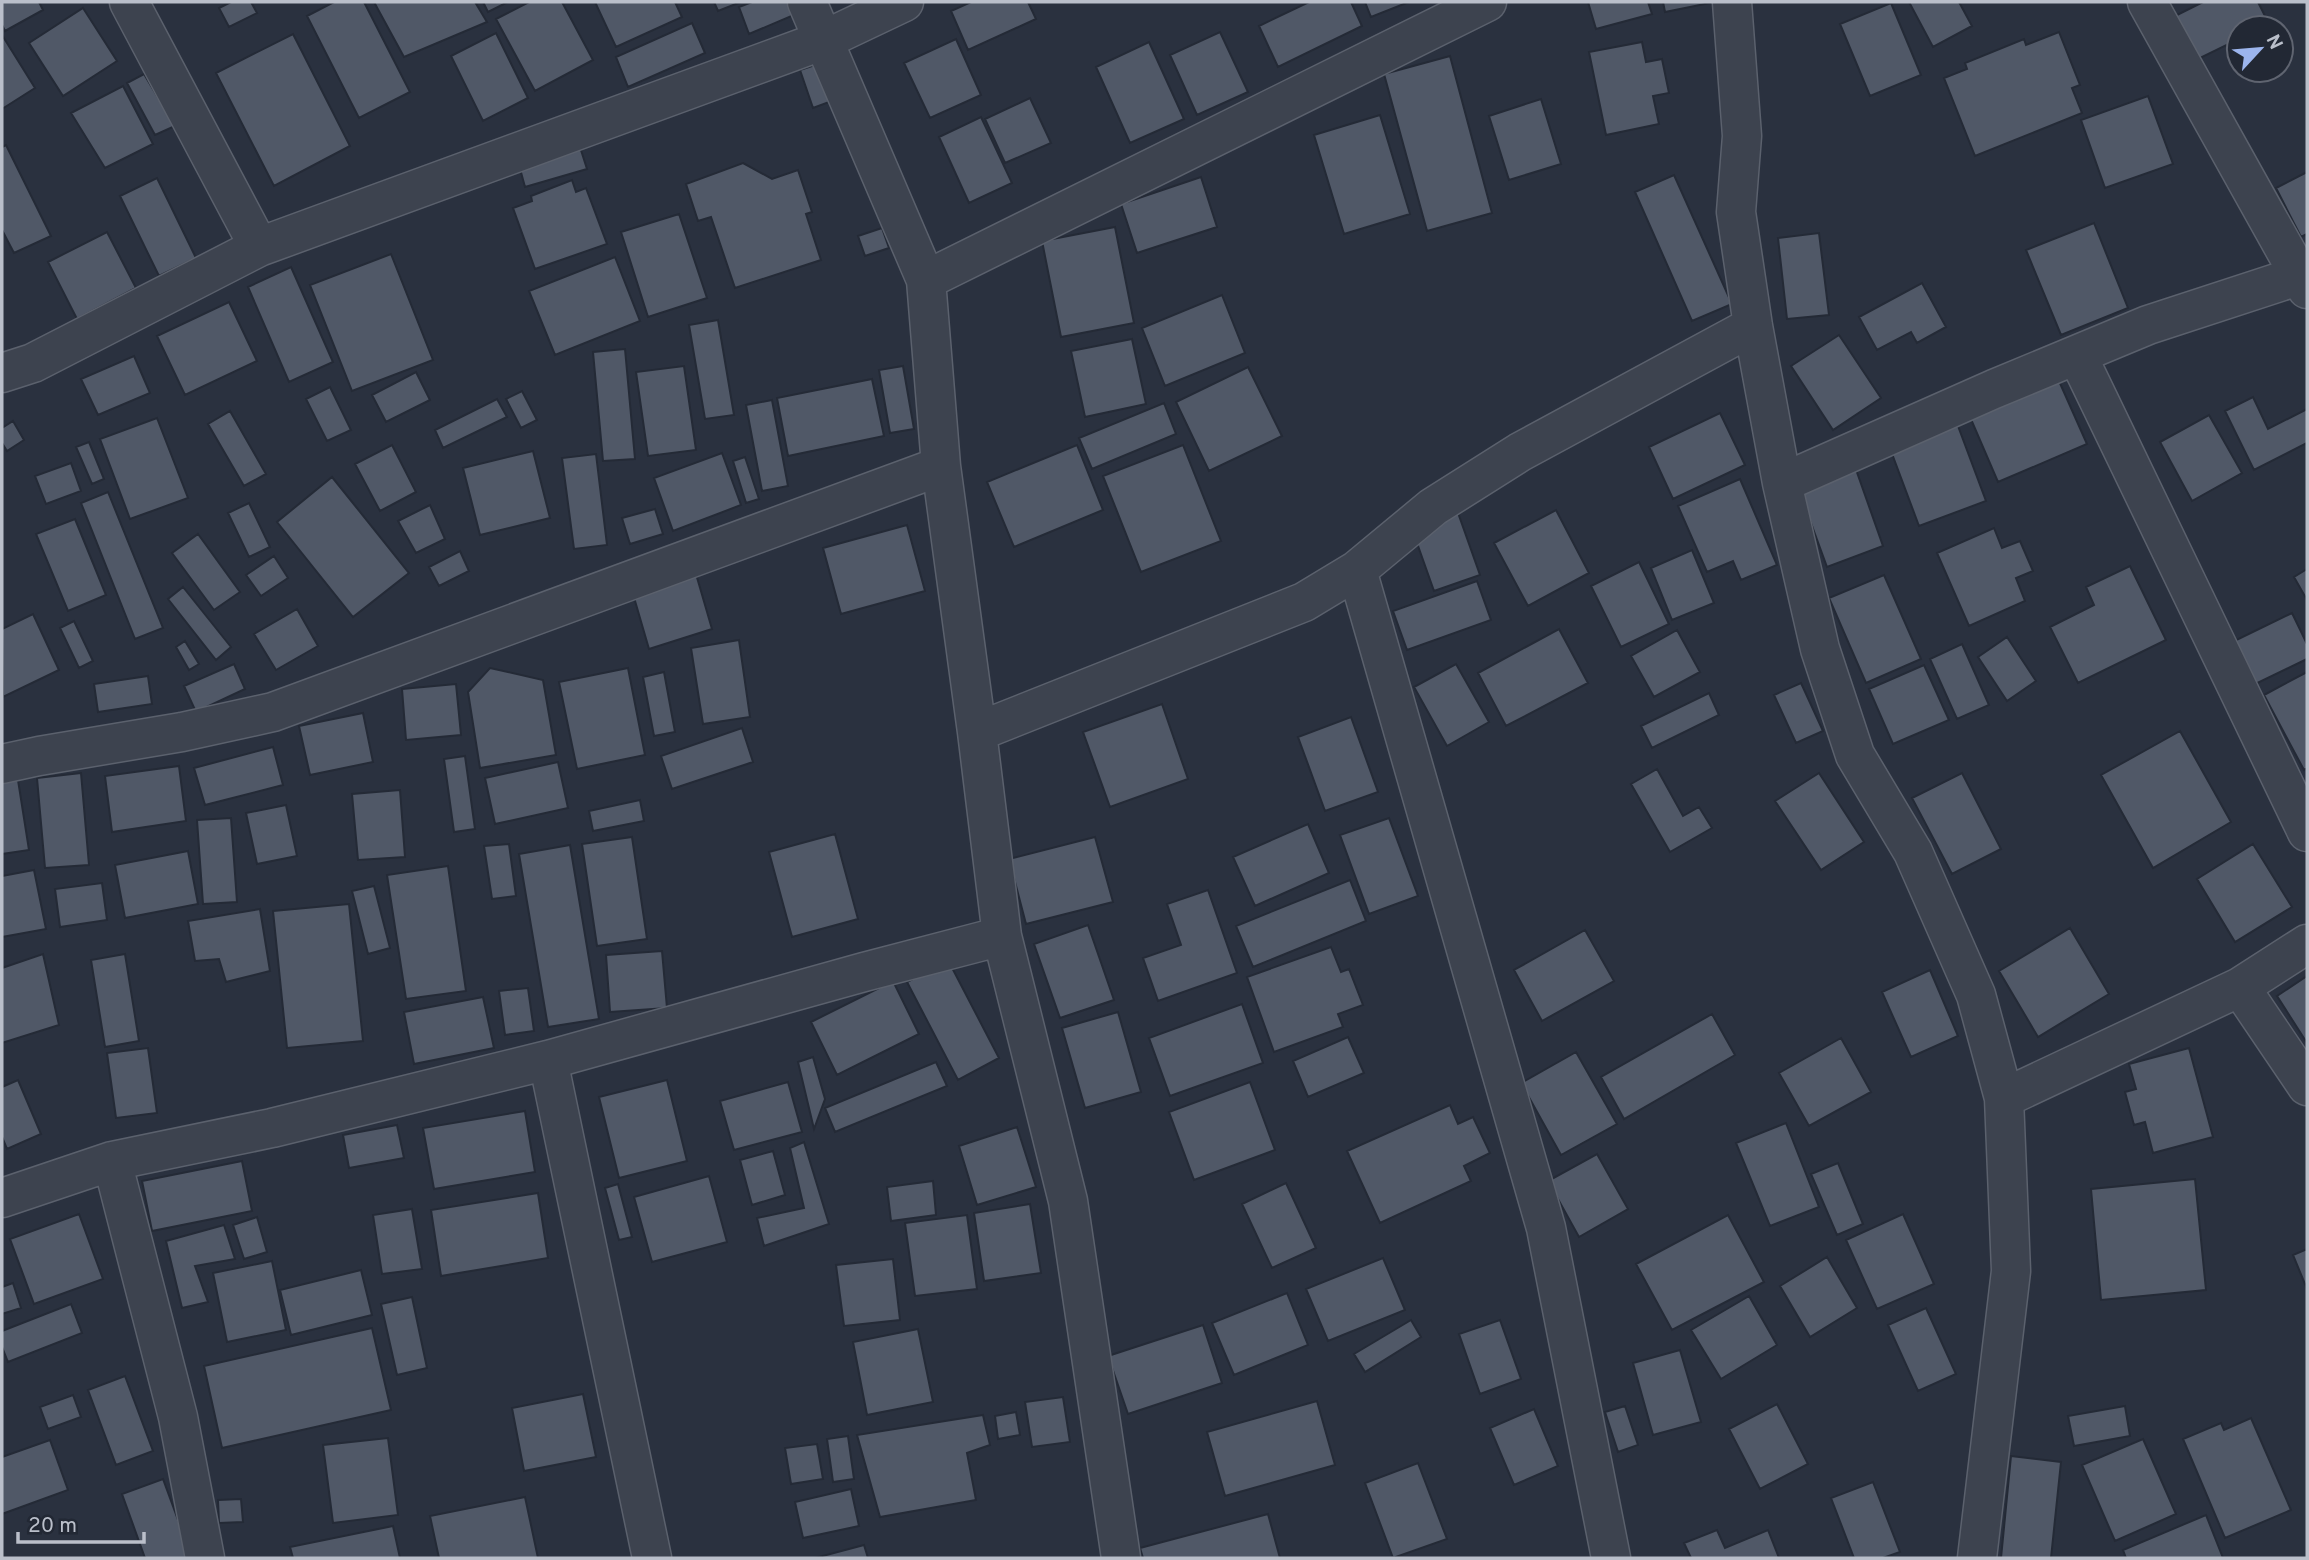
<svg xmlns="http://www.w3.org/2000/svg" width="2309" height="1560" viewBox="0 0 2309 1560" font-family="Overpass,sans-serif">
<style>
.building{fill:#505867;stroke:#242a36;stroke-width:2}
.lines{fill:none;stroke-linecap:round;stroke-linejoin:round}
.minor-casing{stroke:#5b616d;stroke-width:41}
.minor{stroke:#3d434f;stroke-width:38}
</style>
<rect width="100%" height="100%" fill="#2a313f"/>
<path class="building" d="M 2,2 L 39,2 L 43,10 L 5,31 L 2,25 Z
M 231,2 L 251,2 L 257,13 L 229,27 L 219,8 Z
M 334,2 L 364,2 L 410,92 L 359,118 L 307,16 Z
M 374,2 L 475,2 L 487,22 L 404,57 Z
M 483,2 L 508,2 L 488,12 Z
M 529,2 L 562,2 L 593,60 L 535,91 L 496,19 Z
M 595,2 L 675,2 L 682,17 L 616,47 Z
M 714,2 L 741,2 L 718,11 Z
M 752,2 L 797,2 L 801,12 L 749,34 L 739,7 Z
M 971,2 L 1028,2 L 1036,19 L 968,50 L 951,11 Z
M 1309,2 L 1351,2 L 1362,26 L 1278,67 L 1259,26 Z
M 1365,2 L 1409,2 L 1371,17 Z
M 1588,2 L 1648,2 L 1652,14 L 1596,29 Z
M 1663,2 L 1710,2 L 1710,3 L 1665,12 Z
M 1909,2 L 1959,2 L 1972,26 L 1933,47 Z
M 2203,2 L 2258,2 L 2269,24 L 2262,28 L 2239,28 L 2239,39 L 2194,61 L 2173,17 Z
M 1891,3 L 1921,75 L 1870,96 L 1840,24 Z
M 83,8 L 117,61 L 63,96 L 29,43 Z
M 692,23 L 705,53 L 628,87 L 616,57 Z
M 1220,32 L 1248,92 L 1197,115 L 1170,55 Z
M 2059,32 L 2080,85 L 2072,88 L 2082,113 L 1975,156 L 1944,78 L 1967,69 L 1965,63 L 2024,39 L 2026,45 Z
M 496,33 L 528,98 L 483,121 L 451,56 Z
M 293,34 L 350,146 L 274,186 L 216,73 Z
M 2,35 L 35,88 L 2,109 Z
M 956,39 L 981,95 L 930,118 L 904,63 Z
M 1149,42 L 1184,119 L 1130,143 L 1096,67 Z
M 1642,42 L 1646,62 L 1662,59 L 1669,93 L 1653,96 L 1659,124 L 1606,135 L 1589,52 Z
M 1450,56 L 1492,213 L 1427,231 L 1384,74 Z
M 827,61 L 840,98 L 813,108 L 800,70 Z
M 144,74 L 175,126 L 155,135 L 127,83 Z
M 123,86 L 153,144 L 105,168 L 71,113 Z
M 2148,96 L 2173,164 L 2105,188 L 2081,120 Z
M 1030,98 L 1051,143 L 1005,163 L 985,119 Z
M 1541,99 L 1561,164 L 1509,180 L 1489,116 Z
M 1380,115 L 1410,214 L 1344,234 L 1314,135 Z
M 981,117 L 1012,183 L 969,203 L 939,137 Z
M 6,145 L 51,236 L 14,253 L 2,230 L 2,147 Z
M 580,147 L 587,169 L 525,187 L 519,165 Z
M 743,163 L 772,179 L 798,170 L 812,212 L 806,214 L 821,260 L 735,288 L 711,217 L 698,221 L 686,184 Z
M 2307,172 L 2307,234 L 2301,237 L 2276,188 Z
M 1674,175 L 1732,304 L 1692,321 L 1635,192 Z
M 1201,177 L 1217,227 L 1137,253 L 1121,204 Z
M 157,178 L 196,258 L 159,276 L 120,196 Z
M 572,180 L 576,192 L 586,188 L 607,244 L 535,269 L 513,208 L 532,201 L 531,196 Z
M 679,214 L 707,298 L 648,317 L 621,232 Z
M 2094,223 L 2128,308 L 2061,335 L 2026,250 Z
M 1115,227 L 1134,323 L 1061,337 L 1042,241 Z
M 882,228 L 889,248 L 865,256 L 858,236 Z
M 107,232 L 136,288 L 77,319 L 48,262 Z
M 1819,233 L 1829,315 L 1787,319 L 1778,238 Z
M 391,254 L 433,360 L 352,391 L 310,285 Z
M 615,257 L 640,321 L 555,355 L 529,291 Z
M 291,267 L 333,362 L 289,382 L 248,287 Z
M 1922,283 L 1946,327 L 1917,343 L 1911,332 L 1877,350 L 1859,317 Z
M 1222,295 L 1245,353 L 1165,386 L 1142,328 Z
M 229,302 L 257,361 L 185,395 L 157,336 Z
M 718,320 L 734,415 L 705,419 L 689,325 Z
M 1839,335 L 1881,398 L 1833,430 L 1791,366 Z
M 1132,339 L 1146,404 L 1085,417 L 1071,351 Z
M 625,349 L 635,459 L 603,461 L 593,352 Z
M 134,356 L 150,393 L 98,415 L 81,379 Z
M 684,366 L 696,450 L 648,456 L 636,372 Z
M 903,366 L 914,429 L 890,433 L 879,370 Z
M 1248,367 L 1282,436 L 1209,471 L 1176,402 Z
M 416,372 L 430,400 L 386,422 L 372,395 Z
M 2055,372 L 2087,444 L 1998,482 L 1967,410 Z
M 872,379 L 884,436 L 788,456 L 777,398 Z
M 330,387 L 351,430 L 327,441 L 306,399 Z
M 522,391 L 537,420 L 521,428 L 506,399 Z
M 2253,397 L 2268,429 L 2307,409 L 2307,443 L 2254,470 L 2225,411 Z
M 497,399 L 507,417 L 443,448 L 435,430 Z
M 772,400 L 788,486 L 762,491 L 746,405 Z
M 1164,403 L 1176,434 L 1092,469 L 1079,438 Z
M 230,411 L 266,474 L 244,486 L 208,424 Z
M 1720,413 L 1745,465 L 1673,499 L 1649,447 Z
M 2209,415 L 2242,473 L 2192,501 L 2160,442 Z
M 157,418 L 188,498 L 130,519 L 100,439 Z
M 1955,418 L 1986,501 L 1919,526 L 1888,443 Z
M 13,421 L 24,440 L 7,451 L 2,443 L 2,428 Z
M 89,442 L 104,479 L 92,484 L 76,447 Z
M 392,445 L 416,492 L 380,511 L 355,464 Z
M 1077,445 L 1103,510 L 1014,547 L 987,482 Z
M 1183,445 L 1221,541 L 1141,572 L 1103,476 Z
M 533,451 L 550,518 L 480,535 L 463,468 Z
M 722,453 L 741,505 L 673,531 L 654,478 Z
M 596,454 L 607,545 L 574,549 L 562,458 Z
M 745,457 L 759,499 L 746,503 L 733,461 Z
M 1853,461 L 1883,546 L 1827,567 L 1796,482 Z
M 71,463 L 81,491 L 46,504 L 35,476 Z
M 332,477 L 409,573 L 353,617 L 277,522 Z
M 1740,479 L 1777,565 L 1741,580 L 1733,561 L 1707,572 L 1678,506 Z
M 108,492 L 163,628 L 135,639 L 81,503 Z
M 249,503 L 270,547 L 249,557 L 228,513 Z
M 430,505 L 445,539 L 416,553 L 398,521 Z
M 655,509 L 663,534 L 630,544 L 622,518 Z
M 1457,510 L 1480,575 L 1434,591 L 1411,526 Z
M 1556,510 L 1589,573 L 1528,606 L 1494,543 Z
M 75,519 L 106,595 L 68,611 L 36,534 Z
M 907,525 L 925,591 L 841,614 L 823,548 Z
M 1994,528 L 2002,548 L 2020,541 L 2033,571 L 2016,578 L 2025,601 L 1969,626 L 1937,553 Z
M 198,534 L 240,592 L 214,610 L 172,553 Z
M 1692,550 L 1714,603 L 1672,620 L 1651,568 Z
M 460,551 L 469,571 L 439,586 L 429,567 Z
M 274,556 L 288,578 L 261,596 L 246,575 Z
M 1639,562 L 1669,624 L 1621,647 L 1591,586 Z
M 2130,566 L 2166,640 L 2078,683 L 2050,627 L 2094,605 L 2086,587 Z
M 2307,569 L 2307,600 L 2294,577 Z
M 696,574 L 712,629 L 649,649 L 633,594 Z
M 1884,575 L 1921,659 L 1866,683 L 1829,598 Z
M 1477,581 L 1491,620 L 1407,650 L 1393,611 Z
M 183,587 L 231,647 L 216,660 L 168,599 Z
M 297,609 L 318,646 L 276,670 L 254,634 Z
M 2292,613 L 2307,644 L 2307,659 L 2245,689 L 2224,646 Z
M 33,614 L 59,670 L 3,697 L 2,629 Z
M 74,621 L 93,661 L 79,668 L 60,628 Z
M 1559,629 L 1588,683 L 1506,726 L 1478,673 Z
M 1677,630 L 1700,672 L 1654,697 L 1631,656 Z
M 2007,637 L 2036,681 L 2007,701 L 1978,657 Z
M 739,640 L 750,717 L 703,724 L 691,648 Z
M 185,641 L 199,664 L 189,670 L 176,647 Z
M 1962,644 L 1989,705 L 1957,719 L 1930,659 Z
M 234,664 L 245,689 L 196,712 L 184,686 Z
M 1456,664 L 1489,722 L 1447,746 L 1414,687 Z
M 1924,665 L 1949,720 L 1893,744 L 1869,689 Z
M 490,668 L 543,680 L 556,755 L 480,768 L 468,692 Z
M 628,668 L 645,755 L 577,769 L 559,682 Z
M 664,672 L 675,732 L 654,736 L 643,677 Z
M 2307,672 L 2307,768 L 2304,770 L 2264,695 Z
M 148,676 L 152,704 L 98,712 L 94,684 Z
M 1801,683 L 1823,731 L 1796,743 L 1774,695 Z
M 456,684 L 461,735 L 406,740 L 402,689 Z
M 1709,693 L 1719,715 L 1652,748 L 1641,726 Z
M 1162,704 L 1188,779 L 1110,807 L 1083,732 Z
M 363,713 L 373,762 L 310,775 L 299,726 Z
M 1351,717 L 1378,792 L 1325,811 L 1298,737 Z
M 742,728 L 753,762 L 672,789 L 661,756 Z
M 2180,731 L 2231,822 L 2153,868 L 2101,775 Z
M 273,747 L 283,785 L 205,805 L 194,768 Z
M 465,756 L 475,829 L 454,832 L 444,759 Z
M 558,762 L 568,808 L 495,824 L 485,778 Z
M 179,766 L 186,821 L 112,832 L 105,776 Z
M 1657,769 L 1683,816 L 1699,807 L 1712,828 L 1670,852 L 1631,784 Z
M 81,773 L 89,865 L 45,868 L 37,778 Z
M 1819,773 L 1864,842 L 1821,870 L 1775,801 Z
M 1962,773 L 2001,849 L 1952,874 L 1912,798 Z
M 18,780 L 29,850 L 2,854 L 2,782 Z
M 400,790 L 405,857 L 358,860 L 352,794 Z
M 640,800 L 644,821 L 593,831 L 589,811 Z
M 286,805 L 297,856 L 257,864 L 246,813 Z
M 231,818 L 237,902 L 203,904 L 197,820 Z
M 1389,818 L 1418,896 L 1369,914 L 1340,835 Z
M 1308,824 L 1329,873 L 1255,906 L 1233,857 Z
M 835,834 L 858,919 L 792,937 L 769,852 Z
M 632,837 L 647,939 L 597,946 L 582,844 Z
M 1095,837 L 1113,902 L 1026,924 L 1009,859 Z
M 509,844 L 516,896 L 492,899 L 484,846 Z
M 2253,844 L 2292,907 L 2235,942 L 2197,879 Z
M 570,845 L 599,1019 L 548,1027 L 519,854 Z
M 188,851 L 198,904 L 125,918 L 115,865 Z
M 448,866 L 466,991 L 406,999 L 387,875 Z
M 34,870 L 46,929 L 2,937 L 2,876 Z
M 1350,880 L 1366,921 L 1253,967 L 1236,926 Z
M 102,883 L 107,920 L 60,927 L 55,889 Z
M 374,886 L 390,948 L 368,954 L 352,891 Z
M 1208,890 L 1237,973 L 1158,1001 L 1143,958 L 1181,945 L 1167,904 Z
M 349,904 L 363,1041 L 287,1048 L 273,911 Z
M 260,909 L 270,971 L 226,982 L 219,959 L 195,961 L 188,921 Z
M 1088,925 L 1114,1000 L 1060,1018 L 1034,944 Z
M 2070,928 L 2109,994 L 2038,1037 L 1999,971 Z
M 1585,930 L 1614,981 L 1542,1021 L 1514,970 Z
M 1331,947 L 1341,972 L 1349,969 L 1363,1005 L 1338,1014 L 1343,1027 L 1274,1052 L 1247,977 Z
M 662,951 L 667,1008 L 610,1012 L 606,955 Z
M 43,954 L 59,1025 L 2,1043 L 2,968 Z
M 125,954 L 139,1041 L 105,1047 L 91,960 Z
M 948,960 L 999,1058 L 958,1080 L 907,982 Z
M 1930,970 L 1958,1036 L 1911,1057 L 1882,992 Z
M 2307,976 L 2307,1043 L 2277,996 Z
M 893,981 L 919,1034 L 837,1075 L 811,1022 Z
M 528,988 L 534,1031 L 505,1035 L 499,991 Z
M 483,997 L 494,1048 L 414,1064 L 404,1012 Z
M 1242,1004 L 1263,1063 L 1170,1096 L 1149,1038 Z
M 1118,1012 L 1141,1092 L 1085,1108 L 1062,1028 Z
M 1712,1014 L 1735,1055 L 1624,1119 L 1601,1077 Z
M 1348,1037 L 1364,1073 L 1308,1097 L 1293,1061 Z
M 1841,1038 L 1871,1092 L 1809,1126 L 1779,1073 Z
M 148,1048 L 157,1113 L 116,1118 L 107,1053 Z
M 2189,1048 L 2213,1137 L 2153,1153 L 2145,1122 L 2134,1125 L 2125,1092 L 2136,1089 L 2129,1064 Z
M 1576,1052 L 1617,1124 L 1561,1155 L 1521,1083 Z
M 813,1057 L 825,1099 L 814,1129 L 798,1062 Z
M 936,1062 L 947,1086 L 835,1132 L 825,1108 Z
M 18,1080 L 41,1134 L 7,1149 L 2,1137 L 2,1087 Z
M 667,1080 L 687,1161 L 619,1178 L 599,1097 Z
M 788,1082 L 802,1132 L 734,1150 L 720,1101 Z
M 1250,1082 L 1275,1150 L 1194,1180 L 1169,1112 Z
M 1450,1105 L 1458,1124 L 1473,1117 L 1490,1153 L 1464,1166 L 1471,1181 L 1380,1223 L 1347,1151 Z
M 525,1111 L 535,1172 L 434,1189 L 423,1128 Z
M 1786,1123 L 1819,1207 L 1770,1226 L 1736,1143 Z
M 397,1125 L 404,1158 L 349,1168 L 343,1135 Z
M 1017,1127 L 1036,1187 L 977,1205 L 959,1146 Z
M 804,1142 L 829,1224 L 764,1246 L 757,1218 L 804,1208 L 790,1148 Z
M 773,1151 L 785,1195 L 752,1205 L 740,1160 Z
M 1597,1154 L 1628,1209 L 1579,1237 L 1548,1181 Z
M 242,1161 L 252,1211 L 152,1231 L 142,1181 Z
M 1838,1163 L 1863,1224 L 1837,1235 L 1811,1174 Z
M 709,1176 L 727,1242 L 652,1262 L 634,1197 Z
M 2195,1179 L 2206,1290 L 2101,1300 L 2091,1189 Z
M 933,1181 L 936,1215 L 891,1221 L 887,1187 Z
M 1286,1183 L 1316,1248 L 1272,1268 L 1242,1204 Z
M 618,1184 L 632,1237 L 619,1240 L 605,1188 Z
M 538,1193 L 548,1258 L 441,1276 L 431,1210 Z
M 1030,1204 L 1041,1273 L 984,1281 L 974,1213 Z
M 412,1209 L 422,1269 L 382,1274 L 373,1215 Z
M 79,1214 L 103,1279 L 34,1304 L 10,1239 Z
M 1903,1214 L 1934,1284 L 1877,1309 L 1846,1240 Z
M 967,1215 L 977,1289 L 915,1296 L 905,1223 Z
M 1728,1215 L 1764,1282 L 1672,1330 L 1636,1264 Z
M 257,1217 L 267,1252 L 244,1259 L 233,1225 Z
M 224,1225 L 235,1259 L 195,1266 L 208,1302 L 182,1308 L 166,1241 Z
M 2307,1249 L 2307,1289 L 2293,1255 Z
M 1827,1257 L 1857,1308 L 1810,1337 L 1780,1286 Z
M 1383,1258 L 1405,1310 L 1328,1341 L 1306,1289 Z
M 893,1259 L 900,1320 L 844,1326 L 836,1265 Z
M 272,1261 L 286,1330 L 227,1342 L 213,1273 Z
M 361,1270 L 372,1315 L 291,1335 L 280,1290 Z
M 13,1283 L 21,1308 L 2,1314 L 2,1287 Z
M 1287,1293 L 1308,1345 L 1234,1375 L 1212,1323 Z
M 1749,1296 L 1777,1345 L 1721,1379 L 1691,1330 Z
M 412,1297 L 427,1368 L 397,1375 L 381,1304 Z
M 71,1304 L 82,1333 L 8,1362 L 2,1347 L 2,1331 Z
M 1926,1308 L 1956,1374 L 1918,1391 L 1888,1325 Z
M 1411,1320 L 1421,1337 L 1365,1372 L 1354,1354 Z
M 1500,1320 L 1521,1379 L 1480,1394 L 1459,1334 Z
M 1203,1325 L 1222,1383 L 1128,1414 L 1108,1356 Z
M 372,1328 L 391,1410 L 222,1448 L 204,1366 Z
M 918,1329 L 933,1402 L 867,1415 L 853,1342 Z
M 1680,1350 L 1701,1422 L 1653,1435 L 1633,1363 Z
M 125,1376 L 153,1451 L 116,1465 L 88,1390 Z
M 583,1394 L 596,1457 L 524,1471 L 512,1408 Z
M 73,1395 L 81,1417 L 48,1429 L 40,1407 Z
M 1063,1397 L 1070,1442 L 1032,1447 L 1025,1402 Z
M 1317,1401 L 1335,1465 L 1225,1496 L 1207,1432 Z
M 1777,1404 L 1808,1464 L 1760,1489 L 1729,1429 Z
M 1625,1406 L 1638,1445 L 1618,1452 L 1605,1412 Z
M 2125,1406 L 2130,1436 L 2074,1446 L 2068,1416 Z
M 1534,1409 L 1558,1466 L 1514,1485 L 1490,1428 Z
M 1016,1412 L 1020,1435 L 998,1439 L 995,1416 Z
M 983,1415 L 990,1445 L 967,1453 L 976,1500 L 880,1517 L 857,1435 Z
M 2251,1418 L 2291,1510 L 2225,1538 L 2183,1439 L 2221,1423 L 2224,1430 Z
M 848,1436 L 854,1479 L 833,1482 L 827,1439 Z
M 388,1438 L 398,1515 L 333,1523 L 323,1445 Z
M 2143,1439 L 2176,1514 L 2115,1541 L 2082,1465 Z
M 50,1440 L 68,1490 L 2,1514 L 2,1457 Z
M 817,1444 L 823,1479 L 791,1484 L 785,1448 Z
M 2011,1456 L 2061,1462 L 2051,1558 L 2001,1558 Z
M 1418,1463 L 1447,1539 L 1393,1558 L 1365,1483 Z
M 163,1479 L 192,1558 L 145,1558 L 122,1494 Z
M 1873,1482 L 1900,1552 L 1883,1558 L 1854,1558 L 1831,1498 Z
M 851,1489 L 859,1526 L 803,1538 L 795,1502 Z
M 525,1497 L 538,1558 L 439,1558 L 430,1516 Z
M 241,1499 L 243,1522 L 219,1523 L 218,1500 Z
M 1268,1514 L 1280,1558 L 1143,1558 L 1140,1548 Z
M 2206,1515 L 2223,1558 L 2126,1558 L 2123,1550 Z
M 393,1526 L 400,1558 L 293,1558 L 290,1547 Z
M 1717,1530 L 1725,1548 L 1768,1530 L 1779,1558 L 1691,1558 L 1684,1543 Z
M 864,1545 L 868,1558 L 815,1558 Z"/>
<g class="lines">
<defs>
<path id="minor" d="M 129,2 L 259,247
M 807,2 L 926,280 L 941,466 L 977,732 L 1002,936 L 1068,1201 L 1121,1558
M 1732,2 L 1742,136 L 1736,212 L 1753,326 L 1782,483 L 1820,649 L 1855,755 L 1913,852 L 1976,995 L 2004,1098 L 2011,1271 L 1977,1558
M 2147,2 L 2307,289
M 926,280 L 1487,2
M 2077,355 L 2307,832
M 2,373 L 33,363 L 259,247 L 824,40 L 904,2
M 1782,483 L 1994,389 L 2148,325 L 2307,273
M 1357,570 L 1546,1228 L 1611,1558
M 977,732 L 1304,602 L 1357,570 L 1433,507 L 1520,452 L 1753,326
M 2,764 L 39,756 L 182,732 L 273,712 L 941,466
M 2240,987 L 2307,1086
M 548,1060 L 652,1558
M 2004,1098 L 2240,987 L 2307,944
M 112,1161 L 178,1417 L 205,1558
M 2,1198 L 112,1161 L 272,1128 L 548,1060 L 864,972 L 1002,936"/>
</defs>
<use href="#minor" class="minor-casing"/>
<use href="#minor" class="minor"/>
</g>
<rect width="2309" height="1560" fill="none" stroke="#babfca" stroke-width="7"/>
<g transform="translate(2260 49) rotate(64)"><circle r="33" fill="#222834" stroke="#5f6470" stroke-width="2"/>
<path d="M0-5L12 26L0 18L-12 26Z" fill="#9cb5ed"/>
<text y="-10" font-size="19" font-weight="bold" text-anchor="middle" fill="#babfca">N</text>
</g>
<path d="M18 1532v10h126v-10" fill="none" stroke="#babfca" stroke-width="3.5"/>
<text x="28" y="1532" font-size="21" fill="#babfca" stroke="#222834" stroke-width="5" paint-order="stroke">20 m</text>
</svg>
